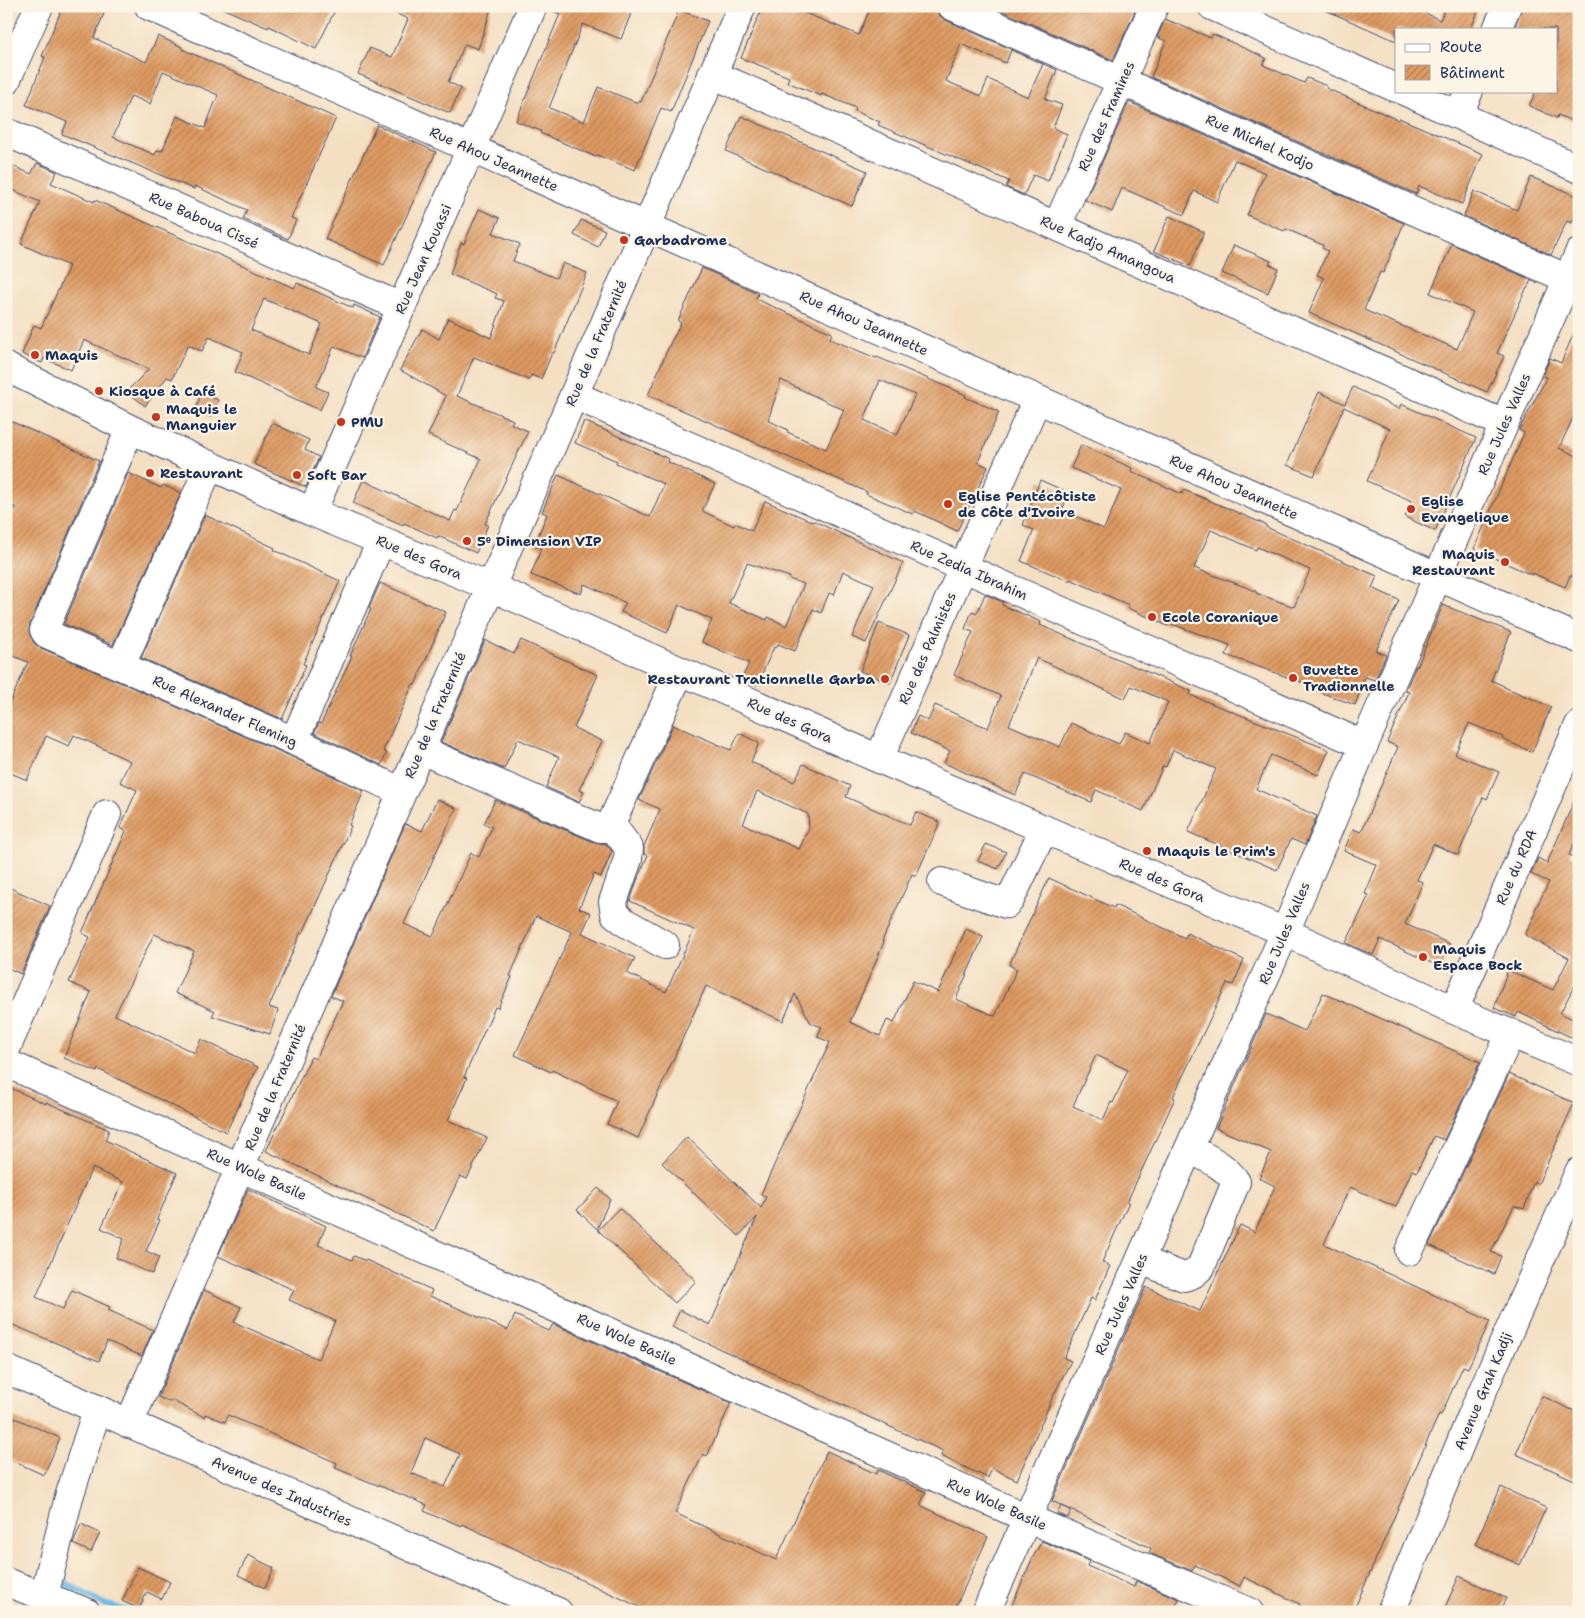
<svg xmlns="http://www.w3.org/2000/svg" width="1585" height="1618" viewBox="0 0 1585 1618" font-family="'Shantell Sans',sans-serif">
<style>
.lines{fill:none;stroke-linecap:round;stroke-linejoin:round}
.stream{stroke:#6bb9e5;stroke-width:6}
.building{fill:url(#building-hatch);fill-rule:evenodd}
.minor-casing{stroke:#3c496d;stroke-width:30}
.minor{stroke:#fff;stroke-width:28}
.poi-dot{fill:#c8321e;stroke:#fcf5e5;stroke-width:2}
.labels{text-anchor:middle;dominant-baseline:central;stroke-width:4.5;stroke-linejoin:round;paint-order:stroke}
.street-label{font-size:14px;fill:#1b2f5e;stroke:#fcf5e5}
.poi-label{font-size:14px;font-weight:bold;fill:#1b2f5e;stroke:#fcf5e5;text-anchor:start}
</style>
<defs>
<pattern id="building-hatch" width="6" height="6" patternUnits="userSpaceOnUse" patternTransform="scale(1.25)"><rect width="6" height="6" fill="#df9a61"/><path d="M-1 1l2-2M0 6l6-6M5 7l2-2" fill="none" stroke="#b47e53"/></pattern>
</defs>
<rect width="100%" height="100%" fill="#fcf5e5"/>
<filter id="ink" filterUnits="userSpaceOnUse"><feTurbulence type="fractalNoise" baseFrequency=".02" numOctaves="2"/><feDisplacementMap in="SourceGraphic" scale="10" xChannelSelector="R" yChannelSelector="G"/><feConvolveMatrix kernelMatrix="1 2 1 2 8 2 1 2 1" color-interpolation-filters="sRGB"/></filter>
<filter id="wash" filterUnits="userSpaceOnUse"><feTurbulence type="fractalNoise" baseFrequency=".0096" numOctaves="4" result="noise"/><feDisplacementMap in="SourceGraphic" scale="20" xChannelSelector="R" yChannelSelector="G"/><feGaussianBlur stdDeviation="1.12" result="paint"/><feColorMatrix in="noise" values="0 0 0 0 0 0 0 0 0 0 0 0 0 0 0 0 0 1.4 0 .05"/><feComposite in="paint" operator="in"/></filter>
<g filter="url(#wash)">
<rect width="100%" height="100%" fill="#f4dfc2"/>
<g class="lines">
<path class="stream" d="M 63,1582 L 104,1604 L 131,1612"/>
</g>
<g id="blocks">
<path class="building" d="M 63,6 L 94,6 L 105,11 L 94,38 L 146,62 L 158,36 L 182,47 L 182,49 L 336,118 L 291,218 L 296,220 L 288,239 L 243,219 L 247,210 L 195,186 L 194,189 L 62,134 L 67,122 L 26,105 L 45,57 L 42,56 ZM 163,71 L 218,95 L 205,128 L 177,116 L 162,151 L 157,150 L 155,155 L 113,137 L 131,96 L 150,104 Z
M 217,6 L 337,6 L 316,49 L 269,26 L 268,28 Z
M 380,6 L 492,6 L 478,49 L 465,44 L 448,82 L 461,88 L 450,113 L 358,74 L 370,48 L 392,57 L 408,19 Z
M 548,6 L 634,6 L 621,39 L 583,24 L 549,108 L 584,122 L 598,87 L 638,103 L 639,101 L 641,102 L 679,10 L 708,21 L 671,112 L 661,108 L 635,170 L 597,155 L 596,157 L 540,133 L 541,131 L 516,121 L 560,14 L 548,9 Z
M 763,6 L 788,6 L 859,35 L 871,6 L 937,6 L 939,15 L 946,20 L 1057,70 L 1045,99 L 1062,105 L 1053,128 L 1067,134 L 1048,181 L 1033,175 L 1024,195 L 1006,187 L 1009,181 L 878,125 L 880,122 L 855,111 L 856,108 L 822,94 L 821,96 L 787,82 L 789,77 L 741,58 ZM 961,44 L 1006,63 L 1011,50 L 1043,64 L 1028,97 L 988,79 L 981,96 L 946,81 Z
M 991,6 L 1136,6 L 1137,7 L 1113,60 Z
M 1316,6 L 1411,6 L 1440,20 L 1446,6 L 1480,6 L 1471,29 L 1396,29 L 1396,41 Z
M 1522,6 L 1579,6 L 1579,124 L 1558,115 L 1557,118 L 1529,106 L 1536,91 L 1556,91 L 1556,29 L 1514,29 Z
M 1165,19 L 1211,38 L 1213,34 L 1266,58 L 1263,65 L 1304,83 L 1307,78 L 1327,86 L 1326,88 L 1398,120 L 1399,118 L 1483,154 L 1462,204 L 1419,186 L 1416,194 L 1151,77 L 1166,41 L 1157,37 Z
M 1129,102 L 1404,223 L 1383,273 L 1380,272 L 1364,310 L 1457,349 L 1473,312 L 1430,293 L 1452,244 L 1538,283 L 1531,280 L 1527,289 L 1526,289 L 1497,353 L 1504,356 L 1487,392 L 1309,313 L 1324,278 L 1317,275 L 1328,251 L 1322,248 L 1323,245 L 1286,229 L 1284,231 L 1247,215 L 1265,173 L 1235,160 L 1217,202 L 1194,191 L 1184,215 L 1122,188 L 1112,212 L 1085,200 Z
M 741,116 L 867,171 L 852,206 L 726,151 Z
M 377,125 L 436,152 L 384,265 L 325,239 Z
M 6,163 L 31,174 L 37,163 L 57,172 L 51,183 L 94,202 L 95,200 L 294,288 L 297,283 L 353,308 L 354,305 L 380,317 L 362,358 L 334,346 L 316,387 L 328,392 L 320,410 L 235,372 L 243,352 L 209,337 L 202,351 L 188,345 L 172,379 L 167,377 L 145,406 L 127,391 L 149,369 L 84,340 L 71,370 L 44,358 L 42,363 L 22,354 L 34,325 L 41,328 L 69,266 L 21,244 L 40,202 L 6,187 ZM 264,299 L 322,324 L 309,355 L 251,330 Z
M 1531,177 L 1579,197 L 1579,207 L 1572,223 L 1567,221 L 1551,255 L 1464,216 L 1474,191 L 1517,210 Z
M 479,209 L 500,218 L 493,233 L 520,244 L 513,261 L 556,278 L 563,263 L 587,273 L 554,353 L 552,353 L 541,379 L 531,375 L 529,380 L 474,357 L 457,396 L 513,420 L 511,424 L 528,431 L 485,524 L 488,525 L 476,553 L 438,536 L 437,538 L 404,523 L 403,525 L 353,503 L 363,480 L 450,521 L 455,510 L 457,511 L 481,459 L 428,435 L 446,396 L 400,370 L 422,329 L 439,339 L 448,318 L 491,338 L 504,301 L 495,298 L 497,294 L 450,274 L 461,243 L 464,244 Z
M 1169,216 L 1204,232 L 1190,266 L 1154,251 Z
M 581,220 L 605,230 L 598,247 L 574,235 Z
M 1234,245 L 1271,261 L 1269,264 L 1278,268 L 1268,293 L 1222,273 Z
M 702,268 L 758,293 L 756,299 L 832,333 L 830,339 L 876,358 L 877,357 L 966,395 L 965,397 L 999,412 L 978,462 L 988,467 L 957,531 L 915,511 L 913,514 L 866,494 L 867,492 L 648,395 L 670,344 L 681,323 L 678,321 ZM 781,380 L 844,410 L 826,449 L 787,432 L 788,430 L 768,420 ZM 880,380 L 915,395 L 897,435 L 864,420 Z
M 1579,321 L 1579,405 L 1559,448 L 1579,457 L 1579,561 L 1572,577 L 1570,576 L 1565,587 L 1532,573 L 1532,575 L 1474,549 L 1524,433 L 1519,430 L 1547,377 L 1543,376 L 1550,358 L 1561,363 Z
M 1353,387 L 1399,409 L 1401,404 L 1476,438 L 1435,531 L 1405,517 L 1412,501 L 1367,481 L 1390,429 L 1344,407 L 1314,476 L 1287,465 L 1319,392 L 1345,404 Z
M 202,393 L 218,400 L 211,417 L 195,410 Z
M 6,419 L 99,461 L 30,624 L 29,632 L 34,643 L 41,648 L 288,755 L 364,791 L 349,825 L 351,826 L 303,933 L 301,932 L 269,1007 L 278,1010 L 270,1034 L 212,1016 L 215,1011 L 175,993 L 194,951 L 154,934 L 115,1015 L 195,1053 L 201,1039 L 258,1067 L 226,1132 L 98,1069 L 97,1072 L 64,1058 L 91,992 L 69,982 L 90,937 L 82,933 L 126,831 L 120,828 L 137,790 L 120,782 L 130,761 L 74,735 L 69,746 L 46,736 L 27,780 L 6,771 L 6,711 L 28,662 L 6,653 L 6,527 L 15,507 L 6,503 Z
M 584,421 L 669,459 L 668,462 L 715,484 L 702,511 L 734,526 L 735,523 L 752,531 L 765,501 L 813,522 L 814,521 L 903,563 L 866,643 L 852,637 L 874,585 L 843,571 L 834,595 L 829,593 L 821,613 L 813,609 L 795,651 L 778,644 L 776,648 L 774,647 L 757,685 L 742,678 L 749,663 L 702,642 L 712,620 L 679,605 L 667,633 L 621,612 L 626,603 L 584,584 L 581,594 L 531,575 L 541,549 L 534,546 L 547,514 L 542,512 L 558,475 L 650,517 L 664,484 L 616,463 L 617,461 L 575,443 ZM 747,563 L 790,577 L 789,579 L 804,584 L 786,626 L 768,617 L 767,620 L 729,603 Z
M 272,423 L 309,440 L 305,450 L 319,457 L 306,487 L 254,464 Z
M 1081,445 L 1132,468 L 1131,471 L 1182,494 L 1184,490 L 1227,508 L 1266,525 L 1266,527 L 1377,576 L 1372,588 L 1399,600 L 1376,651 L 1386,655 L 1375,680 L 1365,677 L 1355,705 L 1314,690 L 1315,687 L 1226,655 L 1230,645 L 1169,623 L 1168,626 L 1128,608 L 1129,605 L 1070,579 L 1069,581 L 1021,561 L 1034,530 L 1023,525 L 1040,480 L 1069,493 L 1062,510 L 1104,529 L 1121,490 L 1071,468 ZM 1211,530 L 1256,550 L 1257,547 L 1310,570 L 1294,607 L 1256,593 L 1256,591 L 1194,568 Z
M 128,473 L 161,488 L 163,485 L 181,493 L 113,645 L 64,624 Z
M 205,515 L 275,548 L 274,550 L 340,581 L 303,664 L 306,665 L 282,719 L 141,658 Z
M 380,583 L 446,612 L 415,685 L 413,684 L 383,751 L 387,753 L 381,765 L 314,733 L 319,723 L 321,724 L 352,656 L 350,656 L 371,609 L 369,608 Z
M 985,594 L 1003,602 L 1002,605 L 1041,622 L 1040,625 L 1191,691 L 1190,695 L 1329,750 L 1318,775 L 1271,755 L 1256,789 L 1317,816 L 1305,845 L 1291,839 L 1277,870 L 1188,832 L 1216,769 L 1173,750 L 1166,767 L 1163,766 L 1143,811 L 1096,790 L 1091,802 L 1025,774 L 1015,795 L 944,763 L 950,751 L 911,733 L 918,716 L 928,721 L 935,705 L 988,728 L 1001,696 L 954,675 L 973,632 L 965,629 L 972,611 L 977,613 ZM 1037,658 L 1125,699 L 1131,686 L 1168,702 L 1150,743 L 1125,732 L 1119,744 L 1071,723 L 1060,747 L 1009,725 Z
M 1443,605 L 1511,632 L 1491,680 L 1504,686 L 1504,687 L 1551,707 L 1532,752 L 1502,739 L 1503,737 L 1469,723 L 1455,754 L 1499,772 L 1487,799 L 1483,797 L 1458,855 L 1433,844 L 1417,880 L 1423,882 L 1405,924 L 1450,944 L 1440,967 L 1380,939 L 1373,955 L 1346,943 L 1369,895 L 1365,894 L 1377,865 L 1344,851 L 1353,829 L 1361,832 L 1398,747 L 1387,742 L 1409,692 L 1405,691 L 1416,666 L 1417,667 Z
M 879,623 L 909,635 L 890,683 L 860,671 Z
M 485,640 L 514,654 L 521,640 L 598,675 L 574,728 L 602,741 L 579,790 L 584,792 L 579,802 L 546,787 L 559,757 L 518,739 L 504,769 L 441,742 Z
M 673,725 L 731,750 L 739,733 L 759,743 L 751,762 L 794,782 L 803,764 L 850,786 L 846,797 L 910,825 L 916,812 L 940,822 L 916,876 L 912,874 L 882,941 L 884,942 L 850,1022 L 880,1036 L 887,1020 L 894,1023 L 913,981 L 938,992 L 966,929 L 983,937 L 956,999 L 995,1016 L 1017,969 L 1009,965 L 1049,878 L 1114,908 L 1115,905 L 1185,938 L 1187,933 L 1244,960 L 1233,985 L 1227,983 L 1173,1097 L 1175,1098 L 1127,1202 L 1129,1202 L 1102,1262 L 1110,1266 L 1095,1300 L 1091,1298 L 1064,1358 L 1071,1361 L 1053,1396 L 1017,1480 L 992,1468 L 988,1478 L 941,1456 L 943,1451 L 672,1327 L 680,1310 L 710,1325 L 757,1217 L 739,1236 L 662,1163 L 687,1137 L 761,1208 L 766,1197 L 761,1194 L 830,1042 L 817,1037 L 822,1027 L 811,1023 L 795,994 L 783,1021 L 706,986 L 638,1138 L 607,1124 L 617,1101 L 552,1070 L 551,1072 L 515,1055 L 572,932 L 536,916 L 510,976 L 512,977 L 498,1008 L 495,1007 L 464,1077 L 467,1078 L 448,1120 L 487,1138 L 467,1179 L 460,1176 L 434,1231 L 266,1151 L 311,1057 L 316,1059 L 343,1001 L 331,996 L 405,824 L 422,831 L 437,799 L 456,808 L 404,924 L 433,936 L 471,853 L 479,857 L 492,827 L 484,824 L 495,800 L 594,842 L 606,844 L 612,851 L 601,877 L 594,874 L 579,908 L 591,913 L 582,933 L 635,958 L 627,973 L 666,992 L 694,930 L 630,901 L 638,878 L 648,855 L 644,854 L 644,846 L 660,809 L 639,800 ZM 757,791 L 808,814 L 809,828 L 799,849 L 743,824 ZM 1096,1055 L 1128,1070 L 1113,1103 L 1111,1102 L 1103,1120 L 1073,1106 Z
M 1579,790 L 1579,832 L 1569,855 L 1579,859 L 1579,977 L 1560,1013 L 1579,1022 L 1579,1041 L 1518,1012 L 1516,1017 L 1494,1008 L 1508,970 L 1553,990 L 1569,958 L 1525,935 L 1536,913 L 1534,912 L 1549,882 L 1531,874 L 1538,858 L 1547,863 Z
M 986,844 L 1006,852 L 998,869 L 978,861 Z
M 6,886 L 50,906 L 21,974 L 6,967 Z
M 1323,993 L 1480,1062 L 1444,1140 L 1434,1136 L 1417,1172 L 1412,1170 L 1396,1207 L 1350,1187 L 1324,1244 L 1490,1321 L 1468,1368 L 1463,1366 L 1441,1415 L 1439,1414 L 1353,1612 L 1312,1612 L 1299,1606 L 1300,1604 L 1244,1577 L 1240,1586 L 1195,1565 L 1192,1571 L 1149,1553 L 1151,1548 L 1052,1501 L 1146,1287 L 1200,1311 L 1240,1225 L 1255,1232 L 1275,1186 L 1259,1178 L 1271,1152 L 1216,1128 L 1266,1014 L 1305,1031 Z
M 1509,1074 L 1574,1103 L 1538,1184 L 1534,1181 L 1524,1209 L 1514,1206 L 1491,1252 L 1501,1256 L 1494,1274 L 1429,1245 Z
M 6,1086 L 46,1104 L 46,1102 L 109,1130 L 105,1140 L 177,1173 L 157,1219 L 160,1220 L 146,1251 L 159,1257 L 152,1274 L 116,1258 L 124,1239 L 101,1228 L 123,1182 L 92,1168 L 36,1297 L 63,1309 L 72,1290 L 110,1307 L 108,1310 L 153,1330 L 142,1356 L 107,1341 L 99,1361 L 6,1322 Z
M 598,1188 L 610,1199 L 597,1229 L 577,1210 Z
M 248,1189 L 326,1226 L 318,1245 L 352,1260 L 354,1256 L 366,1261 L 366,1260 L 432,1290 L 430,1296 L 508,1330 L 515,1315 L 549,1331 L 553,1324 L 731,1403 L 707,1456 L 703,1454 L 675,1513 L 776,1560 L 827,1451 L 876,1474 L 878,1470 L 926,1492 L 920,1505 L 988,1537 L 953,1612 L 650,1612 L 462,1524 L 461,1526 L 440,1517 L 439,1518 L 424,1511 L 427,1505 L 335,1468 L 337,1463 L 228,1415 L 225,1422 L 205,1414 L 204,1417 L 171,1400 L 170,1402 L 158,1397 L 204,1290 L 241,1307 L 234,1322 L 318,1359 L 335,1321 L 289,1300 L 294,1290 L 218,1256 ZM 425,1438 L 460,1454 L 445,1487 L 411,1473 Z
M 619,1208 L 696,1281 L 675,1303 L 598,1230 Z
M 1542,1396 L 1579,1413 L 1579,1482 L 1516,1454 Z
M 6,1414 L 60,1438 L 44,1475 L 6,1458 Z
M 1501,1487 L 1546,1508 L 1520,1565 L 1475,1544 Z
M 1061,1506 L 1071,1510 L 1068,1518 L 1057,1514 Z
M 81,1524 L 100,1533 L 91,1552 L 73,1544 Z
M 1042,1541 L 1089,1561 L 1087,1566 L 1134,1587 L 1136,1581 L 1179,1599 L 1173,1612 L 1009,1612 L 1032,1559 Z
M 248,1555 L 274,1568 L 265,1588 L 238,1575 Z
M 138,1567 L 170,1582 L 162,1599 L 147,1592 L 139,1609 L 122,1601 Z
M 1459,1576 L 1506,1598 L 1499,1612 L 1443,1612 Z"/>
</g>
</g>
<g filter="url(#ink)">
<use href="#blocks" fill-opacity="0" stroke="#3c496d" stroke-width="1"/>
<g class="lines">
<defs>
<path id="minor" d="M 149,6 L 1579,639
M 952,6 L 1568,279
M 1212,6 L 1396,88
M 1497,29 L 1507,6
M 712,74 L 1504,424
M 6,81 L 39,6
M 1404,91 L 1579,169
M 1458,115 L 1469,91
M 6,132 L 401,307
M 1057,226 L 1154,6
M 6,367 L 130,429 L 312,512 L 491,587 L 879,759 L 1285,932 L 1454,1010 L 1579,1062
M 574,395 L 1364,745
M 130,429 L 44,630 L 47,634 L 294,741 L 402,792
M 312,512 L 533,6
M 121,665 L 210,465
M 294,741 L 381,541
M 421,750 L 600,828 L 607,828 L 611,824 L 680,671
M 879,759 L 1037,399
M 611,824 L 629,848 L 628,859 L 613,902 L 615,914 L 626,923 L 665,945
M 942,882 L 1006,904 L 1010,900 L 1044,829
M 1454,1010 L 1579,725
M 6,1049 L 107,814
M 6,1063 L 1027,1518 L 1249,1612
M 1409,1251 L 1511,1033
M 1140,1260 L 1184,1277 L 1193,1274 L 1201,1267 L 1236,1182 C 1225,1165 1206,1158 1189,1148
M 6,1369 L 558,1612
M 129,1424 L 742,6
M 6,1582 L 86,1612
M 44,1596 L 69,1497 L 97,1410
M 986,1612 L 1189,1148 L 1285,932 L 1364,745 L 1579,253
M 1391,1612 L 1472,1415 L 1579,1172"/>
</defs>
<use href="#minor" class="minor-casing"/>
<use href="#minor" class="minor"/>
</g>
</g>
<g class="poi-dot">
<circle cx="624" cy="240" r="5"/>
<circle cx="35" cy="355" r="5"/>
<circle cx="99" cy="391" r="5"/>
<circle cx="156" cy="417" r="5"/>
<circle cx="341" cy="422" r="5"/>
<circle cx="150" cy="473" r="5"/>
<circle cx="297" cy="475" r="5"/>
<circle cx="948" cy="504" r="5"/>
<circle cx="1411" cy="509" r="5"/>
<circle cx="467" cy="541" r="5"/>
<circle cx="1505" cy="562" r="5"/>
<circle cx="1152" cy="617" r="5"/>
<circle cx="1293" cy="678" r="5"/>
<circle cx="885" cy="679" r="5"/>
<circle cx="1147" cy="851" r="5"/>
<circle cx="1423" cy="957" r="5"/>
</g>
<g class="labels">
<g class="street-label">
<text transform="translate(1106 116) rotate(-66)">Rue des Framines</text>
<text transform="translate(1260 142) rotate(24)">Rue Michel Kodjo</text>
<text transform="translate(494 159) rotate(24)">Rue Ahou Jeannette</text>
<text transform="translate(204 220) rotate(24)">Rue Baboua Cissé</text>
<text transform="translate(1108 249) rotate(24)">Rue Kadjo Amangoua</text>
<text transform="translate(423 259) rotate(-66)">Rue Jean Kouassi</text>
<text transform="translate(864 323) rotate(24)">Rue Ahou Jeannette</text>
<text transform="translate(596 343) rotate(-67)">Rue de la Fraternité</text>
<text transform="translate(1504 424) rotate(-66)">Rue Jules Valles</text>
<text transform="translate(1234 487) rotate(24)">Rue Ahou Jeannette</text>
<text transform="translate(419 557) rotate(23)">Rue des Gora</text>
<text transform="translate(969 570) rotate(24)">Rue Zedia Ibrahim</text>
<text transform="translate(927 648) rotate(-66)">Rue des Palmistes</text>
<text transform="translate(225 711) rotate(24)">Rue Alexander Fleming</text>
<text transform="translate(435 715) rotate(-67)">Rue de la Fraternité</text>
<text transform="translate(790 720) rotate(24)">Rue des Gora</text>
<text transform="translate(1516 867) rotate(-66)">Rue du RDA</text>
<text transform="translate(1162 880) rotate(23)">Rue des Gora</text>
<text transform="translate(1284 933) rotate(-67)">Rue Jules Valles</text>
<text transform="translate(275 1087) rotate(-67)">Rue de la Fraternité</text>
<text transform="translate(257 1174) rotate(24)">Rue Wole Basile</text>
<text transform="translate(1121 1304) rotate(-66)">Rue Jules Valles</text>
<text transform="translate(627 1339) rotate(24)">Rue Wole Basile</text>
<text transform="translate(1483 1391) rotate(-67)">Avenue Grah Kadji</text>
<text transform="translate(282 1491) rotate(24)">Avenue des Industries</text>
<text transform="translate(997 1504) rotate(24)">Rue Wole Basile</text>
</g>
<g class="poi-label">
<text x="634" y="240">Garbadrome</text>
<text x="45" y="355">Maquis</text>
<text x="109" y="391">Kiosque à Café</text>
<text x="166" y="409">Maquis le<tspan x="166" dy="16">Manguier</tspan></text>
<text x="351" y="422">PMU</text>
<text x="160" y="473">Restaurant</text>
<text x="307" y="475">Soft Bar</text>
<text x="958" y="496">Eglise Pentécôtiste<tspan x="958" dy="16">de Côte d'Ivoire</tspan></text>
<text x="1421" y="501">Eglise<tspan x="1421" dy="16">Evangelique</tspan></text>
<text x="477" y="541">5ᵉ Dimension VIP</text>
<text x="1495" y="554" text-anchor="end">Maquis<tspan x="1495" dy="16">Restaurant</tspan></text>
<text x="1162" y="617">Ecole Coranique</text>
<text x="1303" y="670">Buvette<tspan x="1303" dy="16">Tradionnelle</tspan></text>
<text x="875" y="679" text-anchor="end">Restaurant Trationnelle Garba</text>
<text x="1157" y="851">Maquis le Prim's</text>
<text x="1433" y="949">Maquis<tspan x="1433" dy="16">Espace Bock</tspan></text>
</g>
</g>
<rect width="1585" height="1618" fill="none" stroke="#fcf5e5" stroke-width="25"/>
<rect x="1395" y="28" width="162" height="65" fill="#fcf5e5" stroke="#a2a6af"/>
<rect x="1405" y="44" width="25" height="8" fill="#ffffff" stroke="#a2a6af"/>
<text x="1440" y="52" font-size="15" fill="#1b2f5e">Route</text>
<rect x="1405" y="65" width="25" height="15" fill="url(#building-hatch)" stroke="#a2a6af"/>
<text x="1440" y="78" font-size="15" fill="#1b2f5e">Bâtiment</text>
</svg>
